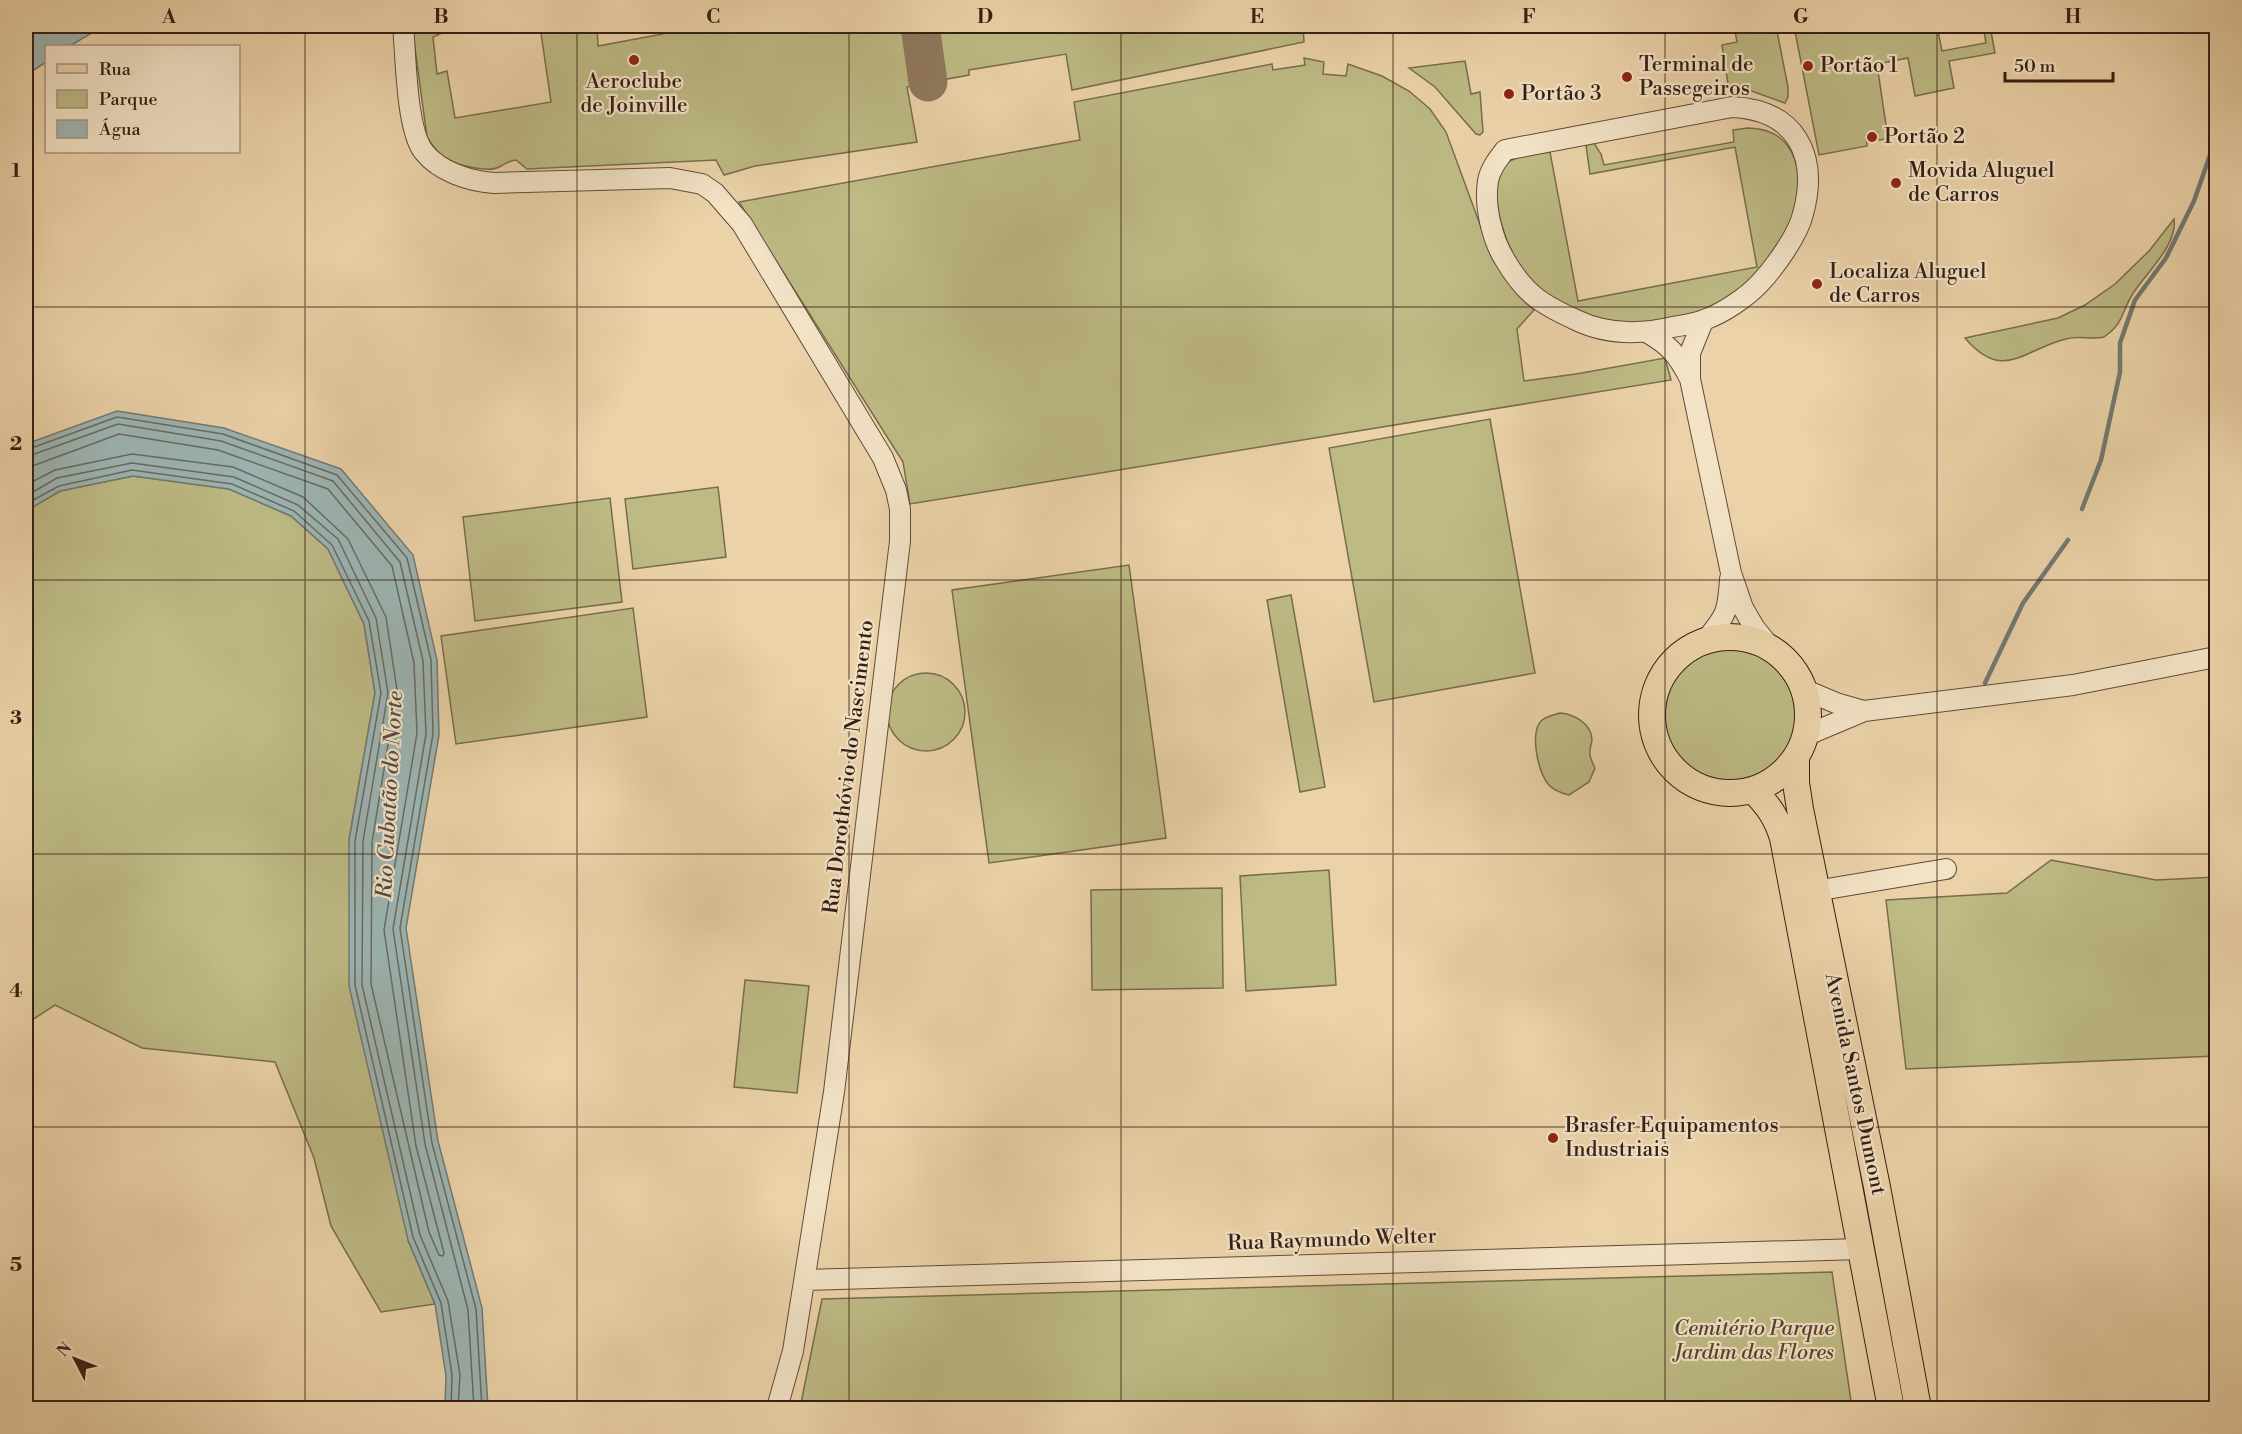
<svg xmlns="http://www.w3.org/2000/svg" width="2242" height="1434" viewBox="0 0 2242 1434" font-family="'Libre Bodoni',serif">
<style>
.green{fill:#bdba84;stroke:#796c4c;stroke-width:1.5}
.water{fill:#9cb5b3;stroke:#737973;stroke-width:1.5}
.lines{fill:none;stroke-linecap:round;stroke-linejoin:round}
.shore{stroke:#686a63;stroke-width:1.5}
.stream{stroke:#737973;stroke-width:4.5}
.taxiway{stroke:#90785e;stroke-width:39}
.minor-casing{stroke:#624b38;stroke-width:22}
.major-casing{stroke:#351e13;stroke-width:28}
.minor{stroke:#f2e2c6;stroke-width:20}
.major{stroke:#ebd2a8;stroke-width:26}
.grid{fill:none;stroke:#351e13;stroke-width:1.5;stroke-opacity:0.55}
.poi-dot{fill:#8f2418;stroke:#f2e2c6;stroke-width:2}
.labels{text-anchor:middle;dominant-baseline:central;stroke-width:4.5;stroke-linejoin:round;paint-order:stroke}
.poi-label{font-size:21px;fill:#351e13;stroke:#f2e2c6;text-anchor:start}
.street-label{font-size:21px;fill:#351e13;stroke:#f2e2c6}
.park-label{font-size:21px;font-style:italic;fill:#57452f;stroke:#f2e2c6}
.water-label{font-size:22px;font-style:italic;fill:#544b43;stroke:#f2e2c6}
.neatline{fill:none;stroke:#351e13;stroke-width:2}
.grid-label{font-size:20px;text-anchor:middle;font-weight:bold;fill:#351e13}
</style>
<rect width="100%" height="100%" fill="#ebd2a8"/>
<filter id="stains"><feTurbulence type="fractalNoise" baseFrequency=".00333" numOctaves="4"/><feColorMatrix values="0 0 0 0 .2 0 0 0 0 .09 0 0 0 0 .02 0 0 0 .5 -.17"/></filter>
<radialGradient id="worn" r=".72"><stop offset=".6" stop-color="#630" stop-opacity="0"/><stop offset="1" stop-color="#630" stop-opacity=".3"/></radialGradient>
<path class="green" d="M 412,26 L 457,26 L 433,37 L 437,74 L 447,71 L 455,118 L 551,102 L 540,26 L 597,26 L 598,46 L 663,34 L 661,26 L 911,26 L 920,84 L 907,87 L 917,142 L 755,166 L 724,175 L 716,160 L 527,169 L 516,160 C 507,161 506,164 499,167 C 488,173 457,165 446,159 C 438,154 432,145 427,137 Z
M 928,26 L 1303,26 L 1304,42 L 1072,90 L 1066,54 L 969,70 L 969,75 L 936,81 Z
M 1769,26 L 1776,26 L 1788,87 L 1788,97 L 1785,103 L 1746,89 L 1729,90 L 1722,45 L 1737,42 L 1735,31 Z
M 1794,26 L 1937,26 L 1942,51 L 1986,43 L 1983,26 L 1990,26 L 1995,53 L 1949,61 L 1954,88 L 1915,96 L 1908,58 L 1877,64 L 1888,139 L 1878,140 L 1877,132 L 1866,134 L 1867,146 L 1819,155 Z
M 1304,58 L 1324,62 L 1323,74 L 1346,76 L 1348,64 L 1382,76 L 1409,91 L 1430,109 L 1446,132 L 1493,260 L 1519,296 L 1534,310 L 1517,329 L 1524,381 L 1576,374 L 1665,358 L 1671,380 L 910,504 L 903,462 L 739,202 L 1080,140 L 1074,102 L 1272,64 L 1273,70 L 1305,65 Z
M 1465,61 L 1471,94 L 1480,92 L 1483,132 L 1480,135 L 1476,134 L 1435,87 L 1409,68 Z
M 1748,128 C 1802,129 1806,184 1791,224 C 1788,233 1779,242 1774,251 C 1764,265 1752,281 1738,291 C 1703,316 1637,334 1596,320 C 1589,317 1582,313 1575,310 C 1566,305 1554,302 1547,295 C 1528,280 1511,256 1504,232 C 1498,214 1489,177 1507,163 C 1517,155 1537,154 1550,152 L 1578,301 L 1757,267 L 1735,147 L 1590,174 L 1586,145 L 1594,143 L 1601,154 L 1604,165 L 1734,142 L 1733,130 Z
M 2174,219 C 2178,245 2145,274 2132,295 C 2121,313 2124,323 2104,337 C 2092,340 2078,335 2066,339 C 2024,349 2003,383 1965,338 L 2058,318 L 2085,305 L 2115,284 L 2149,251 Z
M 1490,419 L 1535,673 L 1374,702 L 1329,448 Z
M 133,476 L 229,489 L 291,516 L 328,549 L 364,624 L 375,693 L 349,840 L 408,1240 L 435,1304 L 381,1312 L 331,1226 L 314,1158 L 275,1062 L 142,1048 L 55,1005 L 26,1024 L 26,511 L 60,491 Z
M 718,487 L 726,557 L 633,569 L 625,499 Z
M 610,498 L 622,602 L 475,621 L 463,517 Z
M 1129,565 L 1166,838 L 989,863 L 952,590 Z
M 1291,595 L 1325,787 L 1300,792 L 1267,600 Z
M 633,608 L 647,717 L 456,744 L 441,636 Z
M1663 715a67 67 0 1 1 134 0a67 67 0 1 1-134 0Z
M887 712a39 39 0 1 1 78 0a39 39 0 1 1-78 0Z
M 1560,713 C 1573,714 1591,723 1592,739 C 1592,744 1589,749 1590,754 C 1590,758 1593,764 1595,768 L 1589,782 L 1569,795 C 1561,793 1553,790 1548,784 C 1538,771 1529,732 1542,720 C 1547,716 1554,715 1560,713 Z
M 2051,860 L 2156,880 L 2216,877 L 2216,1056 L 1906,1069 L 1886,900 L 2007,893 Z
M 1329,870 L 1336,985 L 1246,991 L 1240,876 Z
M 1222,888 L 1223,988 L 1092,990 L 1091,890 Z
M 745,980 L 809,986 L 797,1093 L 734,1087 Z
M 1832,1272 L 1852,1408 L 800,1408 L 822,1299 Z"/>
<path class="water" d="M 26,26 L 103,26 L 70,46 L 46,46 L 46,62 L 26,75 Z
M 117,411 L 224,428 L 341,469 L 413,555 L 437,660 L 439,735 L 406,928 L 438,1141 L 482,1308 L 488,1408 L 445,1408 L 446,1376 L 435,1304 L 408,1240 L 349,986 L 349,840 L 375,693 L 364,624 L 328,549 L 291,516 L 229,489 L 133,476 L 60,491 L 26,511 L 26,444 Z"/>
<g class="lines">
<path class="shore" d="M 26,450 L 117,417 L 223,434 L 337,475 L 407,558 L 431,660 L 433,734 L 400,928 L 432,1143 L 476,1309 L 482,1408
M 26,457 L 118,424 L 221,441 L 333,481 L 400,562 L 423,661 L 426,734 L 393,929 L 425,1144 L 468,1310 L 474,1408
M 26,466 L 35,465 L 119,434 L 218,450 L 328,489 L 392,566 L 414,663 L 417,733 L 384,930 L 416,1146 L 444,1253 L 443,1256 L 439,1255 L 429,1232 L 371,984 L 372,842 L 397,690 L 386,617 L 348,539 L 303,497 L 233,467 L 132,454 L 55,470 L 26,485
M 26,496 L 57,478 L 132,463 L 234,477 L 298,505 L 338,539 L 376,618 L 388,693 L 363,841 L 362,985 L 420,1235 L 448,1301 L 460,1375 L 458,1408
M 26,504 L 59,486 L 132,470 L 232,484 L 294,511 L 332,545 L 369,621 L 381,693 L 355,841 L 355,985 L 413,1237 L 441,1303 L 452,1375 L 451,1408"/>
<path class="stream" d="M 2082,509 L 2101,460 L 2120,372 L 2120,343 L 2135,300 L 2166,258 L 2194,201 L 2216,138
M 1985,683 L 2023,603 L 2068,540"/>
<path class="taxiway" d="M 920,26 L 928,82"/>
<defs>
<path id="minor" d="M 403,26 C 406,55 406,130 424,152 C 440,172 469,181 494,183 L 670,178 L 702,184 L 715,193 L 742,224 L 883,458 L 896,490 L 900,509 L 900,541 L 834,1092 L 793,1351 L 777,1408
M 1732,107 C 1796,110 1819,155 1803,214 C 1798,235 1775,267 1760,283 C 1746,298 1723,313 1704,320 C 1694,324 1683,325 1673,327 C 1639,335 1607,335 1576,320 C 1541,304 1525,294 1505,260 C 1492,239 1484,206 1488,181 C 1490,169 1498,159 1505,150 Z
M 1703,321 L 1690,353 L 1690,379 L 1731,573 L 1743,608 L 1754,627 L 1770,647
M 1648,333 C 1670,346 1677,354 1689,377
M 1705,641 C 1726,616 1728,612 1730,579
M 1805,690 L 1836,703 L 1864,711
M 1807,735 L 1864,711 L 2073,685 L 2216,657
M 1815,891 L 1946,869
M 805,1280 L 1860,1249"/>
<path id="major" d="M1652 715a78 78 0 1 1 156 0a78 78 0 1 1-156 0Z
M 1796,758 L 1796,783 L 1800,809 L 1877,1187 L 1918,1408
M 1754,791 C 1768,805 1777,818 1783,838 L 1891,1408"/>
</defs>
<use href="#minor" class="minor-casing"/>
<use href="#major" class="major-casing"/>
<use href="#minor" class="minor"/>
<use href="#major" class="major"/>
</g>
<path class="grid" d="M 305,26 L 305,1408M 577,26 L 577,1408M 849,26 L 849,1408M 1121,26 L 1121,1408M 1393,26 L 1393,1408M 1665,26 L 1665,1408M 1937,26 L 1937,1408M 26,307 L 2216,307M 26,580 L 2216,580M 26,854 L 2216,854M 26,1127 L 2216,1127"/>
<g class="poi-dot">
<circle cx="634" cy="60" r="6"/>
<circle cx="1808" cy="66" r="6"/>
<circle cx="1627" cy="77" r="6"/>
<circle cx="1509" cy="94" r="6"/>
<circle cx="1872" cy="137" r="6"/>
<circle cx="1896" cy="183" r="6"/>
<circle cx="1817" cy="284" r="6"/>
<circle cx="1553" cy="1138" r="6"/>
</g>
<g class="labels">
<g class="poi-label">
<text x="1639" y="65">Terminal de<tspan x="1639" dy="24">Passegeiros</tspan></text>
<text x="1820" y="66">Portão 1</text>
<text x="634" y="82" text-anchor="middle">Aeroclube<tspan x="634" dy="24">de Joinville</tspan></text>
<text x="1521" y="94">Portão 3</text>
<text x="1884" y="137">Portão 2</text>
<text x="1908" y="171">Movida Aluguel<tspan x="1908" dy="24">de Carros</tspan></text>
<text x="1829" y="272">Localiza Aluguel<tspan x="1829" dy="24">de Carros</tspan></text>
<text x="1565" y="1126">Brasfer Equipamentos<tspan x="1565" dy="24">Industriais</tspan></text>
</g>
<g class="street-label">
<text transform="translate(849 767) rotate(-83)">Rua Dorothóvio do Nascimento</text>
<text transform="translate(1855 1084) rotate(78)">Avenida Santos Dumont</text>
<text transform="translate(1332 1240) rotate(-2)">Rua Raymundo Welter</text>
</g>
<g class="park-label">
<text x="1754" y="1329">Cemitério Parque<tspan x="1754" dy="24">Jardim das Flores</tspan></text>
</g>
<g class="water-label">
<text transform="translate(390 795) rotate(-87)">Rio Cubatão do Norte</text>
</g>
</g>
<rect width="2242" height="1434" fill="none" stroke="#ebd2a8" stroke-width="66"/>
<rect x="45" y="45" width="195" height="108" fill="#f2e2c6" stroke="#a6947e" stroke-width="1.5"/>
<rect x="57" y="64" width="30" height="9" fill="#ebd2a8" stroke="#a6947e" stroke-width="1.5"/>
<text x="99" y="75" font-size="18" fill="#351e13">Rua</text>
<rect x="57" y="90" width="30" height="18" fill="#bdba84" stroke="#a6947e" stroke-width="1.5"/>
<text x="99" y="105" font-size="18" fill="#351e13">Parque</text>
<rect x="57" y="120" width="30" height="18" fill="#9cb5b3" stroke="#a6947e" stroke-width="1.5"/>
<text x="99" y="135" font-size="18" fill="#351e13">Água</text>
<g transform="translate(75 1359) rotate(312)" stroke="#f2e2c6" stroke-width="4.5" paint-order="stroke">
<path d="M0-4.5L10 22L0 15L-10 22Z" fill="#351e13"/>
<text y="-9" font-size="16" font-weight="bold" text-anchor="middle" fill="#351e13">N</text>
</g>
<path d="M2005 72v9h108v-9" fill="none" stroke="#351e13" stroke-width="3"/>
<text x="2014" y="72" font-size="18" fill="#351e13" stroke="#f2e2c6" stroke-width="4.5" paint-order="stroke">50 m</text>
<rect x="33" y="33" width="2176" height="1368" class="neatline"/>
<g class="grid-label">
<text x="169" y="23">A</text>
<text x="441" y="23">B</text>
<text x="713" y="23">C</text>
<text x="985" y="23">D</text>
<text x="1257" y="23">E</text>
<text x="1529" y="23">F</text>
<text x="1801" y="23">G</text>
<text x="2073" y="23">H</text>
<text x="16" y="177">1</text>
<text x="16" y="450">2</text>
<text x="16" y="724">3</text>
<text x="16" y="997">4</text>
<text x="16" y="1271">5</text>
</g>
<rect width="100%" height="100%" filter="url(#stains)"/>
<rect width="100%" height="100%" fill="url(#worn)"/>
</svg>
